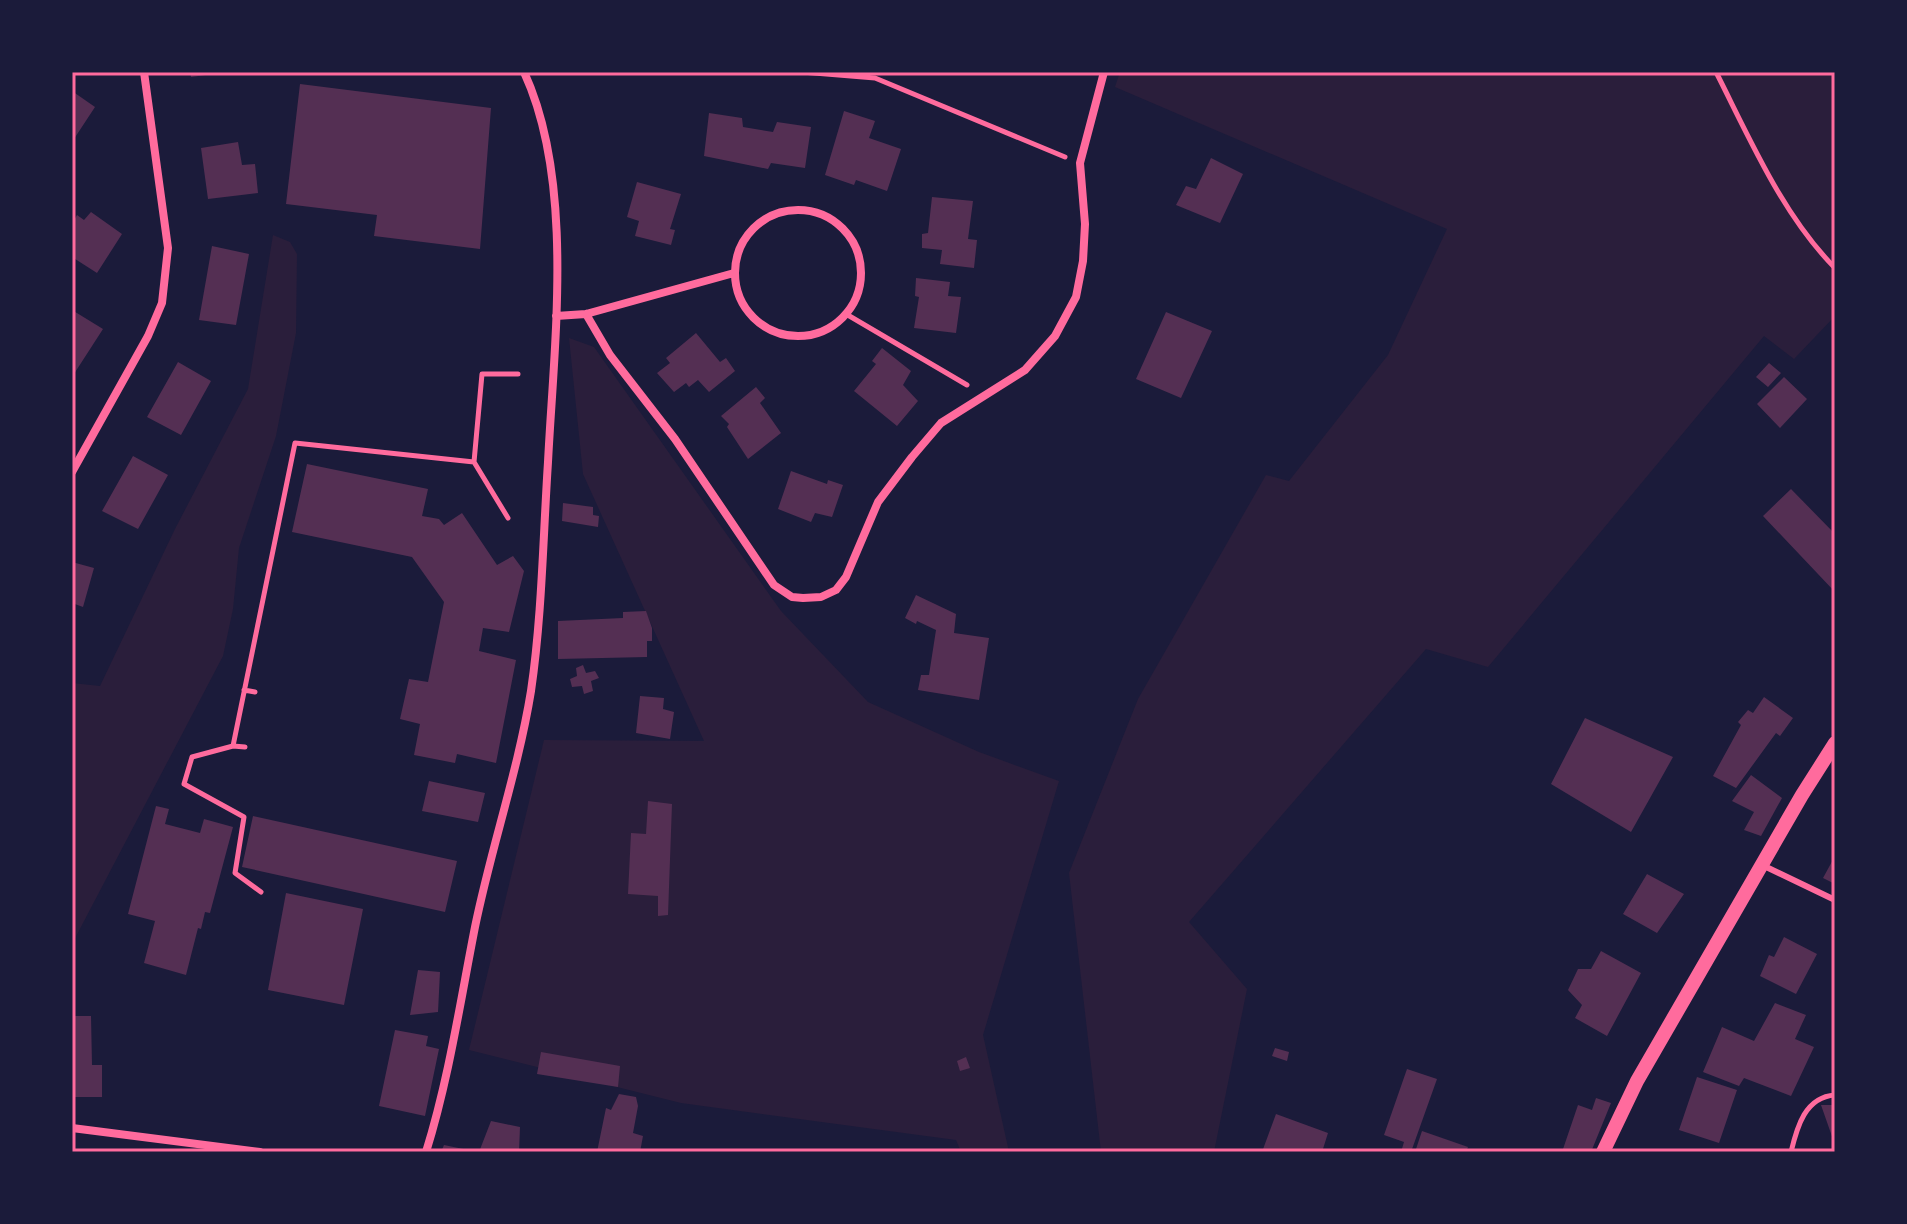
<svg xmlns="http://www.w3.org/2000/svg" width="1907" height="1224" viewBox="0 0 1907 1224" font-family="Mulish,sans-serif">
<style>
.green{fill:#2a1e3b}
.building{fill:#542f53}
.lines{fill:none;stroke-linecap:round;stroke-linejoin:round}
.path{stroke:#ff6b9d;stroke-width:5}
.service{stroke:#ff6b9d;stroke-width:6}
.minor{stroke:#ff6b9d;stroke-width:8}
.tertiary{stroke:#ff6b9d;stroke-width:14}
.neatline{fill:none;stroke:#ff6b9d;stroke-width:3}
</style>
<rect width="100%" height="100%" fill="#1b1b3a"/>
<path class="green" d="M 1120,72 L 1835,72 L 1835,316 L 1794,359 L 1764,336 L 1488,667 L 1426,649 L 1189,922 L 1247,989 L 1214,1152 L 1101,1152 L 1069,873 L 1138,699 L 1266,475 L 1289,481 L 1388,355 L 1447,229 L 1115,87 Z
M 273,235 L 290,242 L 297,254 L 296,333 L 276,436 L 239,548 L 233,609 L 223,656 L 72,944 L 72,683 L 100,686 L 175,529 L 248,389 Z
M 569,338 L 594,347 L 781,611 L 868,702 L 979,752 L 1059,781 L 983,1035 L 1009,1152 L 961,1152 L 956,1140 L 681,1103 L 469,1050 L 544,740 L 704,741 L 583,474 Z"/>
<path class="building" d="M 190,72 L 213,72 L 213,74 L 191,77 Z
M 300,84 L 491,108 L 480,249 L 374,236 L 377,215 L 286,204 Z
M 72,91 L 95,107 L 72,142 Z
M 844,111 L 875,121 L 869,138 L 901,149 L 887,191 L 856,180 L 854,185 L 825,175 Z
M 709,113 L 742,118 L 743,127 L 773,132 L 777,122 L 811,127 L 805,168 L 771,163 L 768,169 L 704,156 Z
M 238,142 L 242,165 L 255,164 L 258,193 L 208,199 L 201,148 Z
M 1211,158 L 1243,174 L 1220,223 L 1176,205 L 1186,186 L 1196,189 Z
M 637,182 L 681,194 L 670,229 L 675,230 L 671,245 L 635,236 L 639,221 L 627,217 Z
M 932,197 L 973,201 L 968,239 L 977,240 L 974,268 L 940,264 L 942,250 L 922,248 L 922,234 L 928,233 Z
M 91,212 L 122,234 L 97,273 L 72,257 L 72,224 L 77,215 L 84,220 Z
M 212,246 L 249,254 L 236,325 L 199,320 Z
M 916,278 L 950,282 L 948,296 L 961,297 L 956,333 L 914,328 L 919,297 L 915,296 Z
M 72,310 L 103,329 L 72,377 Z
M 1166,312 L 1212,331 L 1181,398 L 1136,379 Z
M 696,333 L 720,362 L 726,358 L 735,371 L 709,392 L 698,380 L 689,387 L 686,383 L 674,392 L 657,373 L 670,363 L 666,358 Z
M 882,348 L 911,371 L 903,385 L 918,401 L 897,426 L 854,391 L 876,364 L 872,361 Z
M 178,362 L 211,381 L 181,435 L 147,417 Z
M 1769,363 L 1781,373 L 1768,387 L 1756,377 Z
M 1784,377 L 1807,399 L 1780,428 L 1757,404 Z
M 756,387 L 765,398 L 760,403 L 781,433 L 748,459 L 727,427 L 729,424 L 721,416 Z
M 133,456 L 168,475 L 138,529 L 102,511 Z
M 307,464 L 428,489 L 422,516 L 439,519 L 444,525 L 462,513 L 497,565 L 513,556 L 524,571 L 509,632 L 483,628 L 479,651 L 516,660 L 496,763 L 457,754 L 455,763 L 414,755 L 420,724 L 400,719 L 409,679 L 428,682 L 444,602 L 412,557 L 292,532 Z
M 791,471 L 827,484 L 828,480 L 843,485 L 832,517 L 815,513 L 811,522 L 778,509 Z
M 1791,489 L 1835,534 L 1835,592 L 1763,516 Z
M 563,503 L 593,507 L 593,515 L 599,516 L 598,527 L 562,521 Z
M 72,562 L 94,568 L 83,607 L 72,603 Z
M 916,595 L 956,614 L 954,633 L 989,638 L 979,700 L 918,690 L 921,675 L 929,675 L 936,630 L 917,621 L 916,624 L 905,618 Z
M 646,611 L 652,628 L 652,641 L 647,641 L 647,657 L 558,659 L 558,621 L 623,618 L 623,612 Z
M 583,665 L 586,673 L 595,671 L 599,678 L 591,681 L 593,691 L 584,694 L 582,686 L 572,687 L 570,679 L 577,676 L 576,668 Z
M 640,696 L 664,698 L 663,709 L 674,712 L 670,739 L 636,733 Z
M 1764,697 L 1793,718 L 1780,736 L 1776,733 L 1736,788 L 1713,776 L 1741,725 L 1738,722 L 1748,710 L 1753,713 Z
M 1585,718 L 1673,757 L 1631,832 L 1551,784 Z
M 1751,775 L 1782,798 L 1761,836 L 1744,830 L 1754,812 L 1732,801 Z
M 429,781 L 485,793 L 478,822 L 422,811 Z
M 648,801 L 672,804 L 668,915 L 658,916 L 658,896 L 628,894 L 631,833 L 646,834 Z
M 156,806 L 169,809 L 165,824 L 200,833 L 204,819 L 233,827 L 210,913 L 205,912 L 201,929 L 198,928 L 186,975 L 144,963 L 155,921 L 128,914 Z
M 253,816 L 457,861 L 445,912 L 242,867 Z
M 1835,856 L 1835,884 L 1823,878 Z
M 1647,874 L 1684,894 L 1657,933 L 1623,914 Z
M 286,893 L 363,909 L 344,1005 L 268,990 Z
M 1784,937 L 1817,954 L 1796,994 L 1760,976 L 1769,955 L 1774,957 Z
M 1601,951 L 1641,973 L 1607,1036 L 1575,1018 L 1582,1005 L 1568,990 L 1578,969 L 1591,969 Z
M 418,970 L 440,972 L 438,1012 L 410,1015 Z
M 1775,1003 L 1806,1015 L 1795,1039 L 1814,1047 L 1791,1096 L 1744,1078 L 1739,1086 L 1703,1072 L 1722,1027 L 1754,1041 Z
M 72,1016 L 91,1016 L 92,1065 L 102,1065 L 102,1097 L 72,1097 Z
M 395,1030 L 428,1036 L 426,1046 L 439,1049 L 425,1116 L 379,1106 Z
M 1275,1048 L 1289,1052 L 1287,1061 L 1272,1056 Z
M 541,1052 L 620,1066 L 618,1087 L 537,1074 Z
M 966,1057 L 970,1068 L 960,1071 L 957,1061 Z
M 1407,1069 L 1437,1079 L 1411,1152 L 1401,1152 L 1404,1142 L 1384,1135 Z
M 1697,1077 L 1737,1090 L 1719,1143 L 1679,1130 Z
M 619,1094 L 636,1097 L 638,1106 L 633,1133 L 643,1136 L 640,1152 L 597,1152 L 606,1108 L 611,1110 Z
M 1596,1098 L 1611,1103 L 1591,1152 L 1562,1152 L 1578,1105 L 1592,1110 Z
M 1821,1105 L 1835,1105 L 1835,1145 Z
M 1276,1114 L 1328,1133 L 1322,1152 L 1262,1152 Z
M 491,1121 L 520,1127 L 519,1152 L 479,1152 Z
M 1422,1131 L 1468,1147 L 1466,1152 L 1415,1152 Z
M 444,1145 L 473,1151 L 473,1152 L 441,1152 Z"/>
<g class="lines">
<path class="path" d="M 802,72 L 875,78 L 1065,157
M 1716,72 C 1750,139 1782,214 1835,268
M 846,314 L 967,385
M 474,462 L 482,374 L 518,374
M 244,690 L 255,692
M 233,746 L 245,747
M 261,892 L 235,873 L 244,817 L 184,784 L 192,757 L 233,746 L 295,443 L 474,462 L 508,518
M 1791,1152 C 1797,1127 1805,1097 1835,1095"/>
<path class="service" d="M 1762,865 L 1835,900"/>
<path class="minor" d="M735 273a63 63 0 1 1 126 0a63 63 0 1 1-126 0Z
M 586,314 L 610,355 L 675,439 L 774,585 L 792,597 L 803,598 L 821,597 L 836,590 L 846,577 L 878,502 L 912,457 L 941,423 L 1025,370 L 1055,336 L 1076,297 L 1083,261 L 1085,224 L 1080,163 L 1104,72
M 556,316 L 586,314 L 734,273
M 72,472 L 148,336 L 162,303 L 168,248 L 144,72
M 72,1128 L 260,1152
M 426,1152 C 449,1078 460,1003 475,927 C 491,848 518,771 531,691 C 542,616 543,538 548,462 C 554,343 575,182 524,72"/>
<path class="tertiary" d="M 1603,1152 L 1637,1081 L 1802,795 L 1835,743"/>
</g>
<rect width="1907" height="1224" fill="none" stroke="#1b1b3a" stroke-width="148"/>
<rect x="74" y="74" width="1759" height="1076" class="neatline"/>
</svg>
